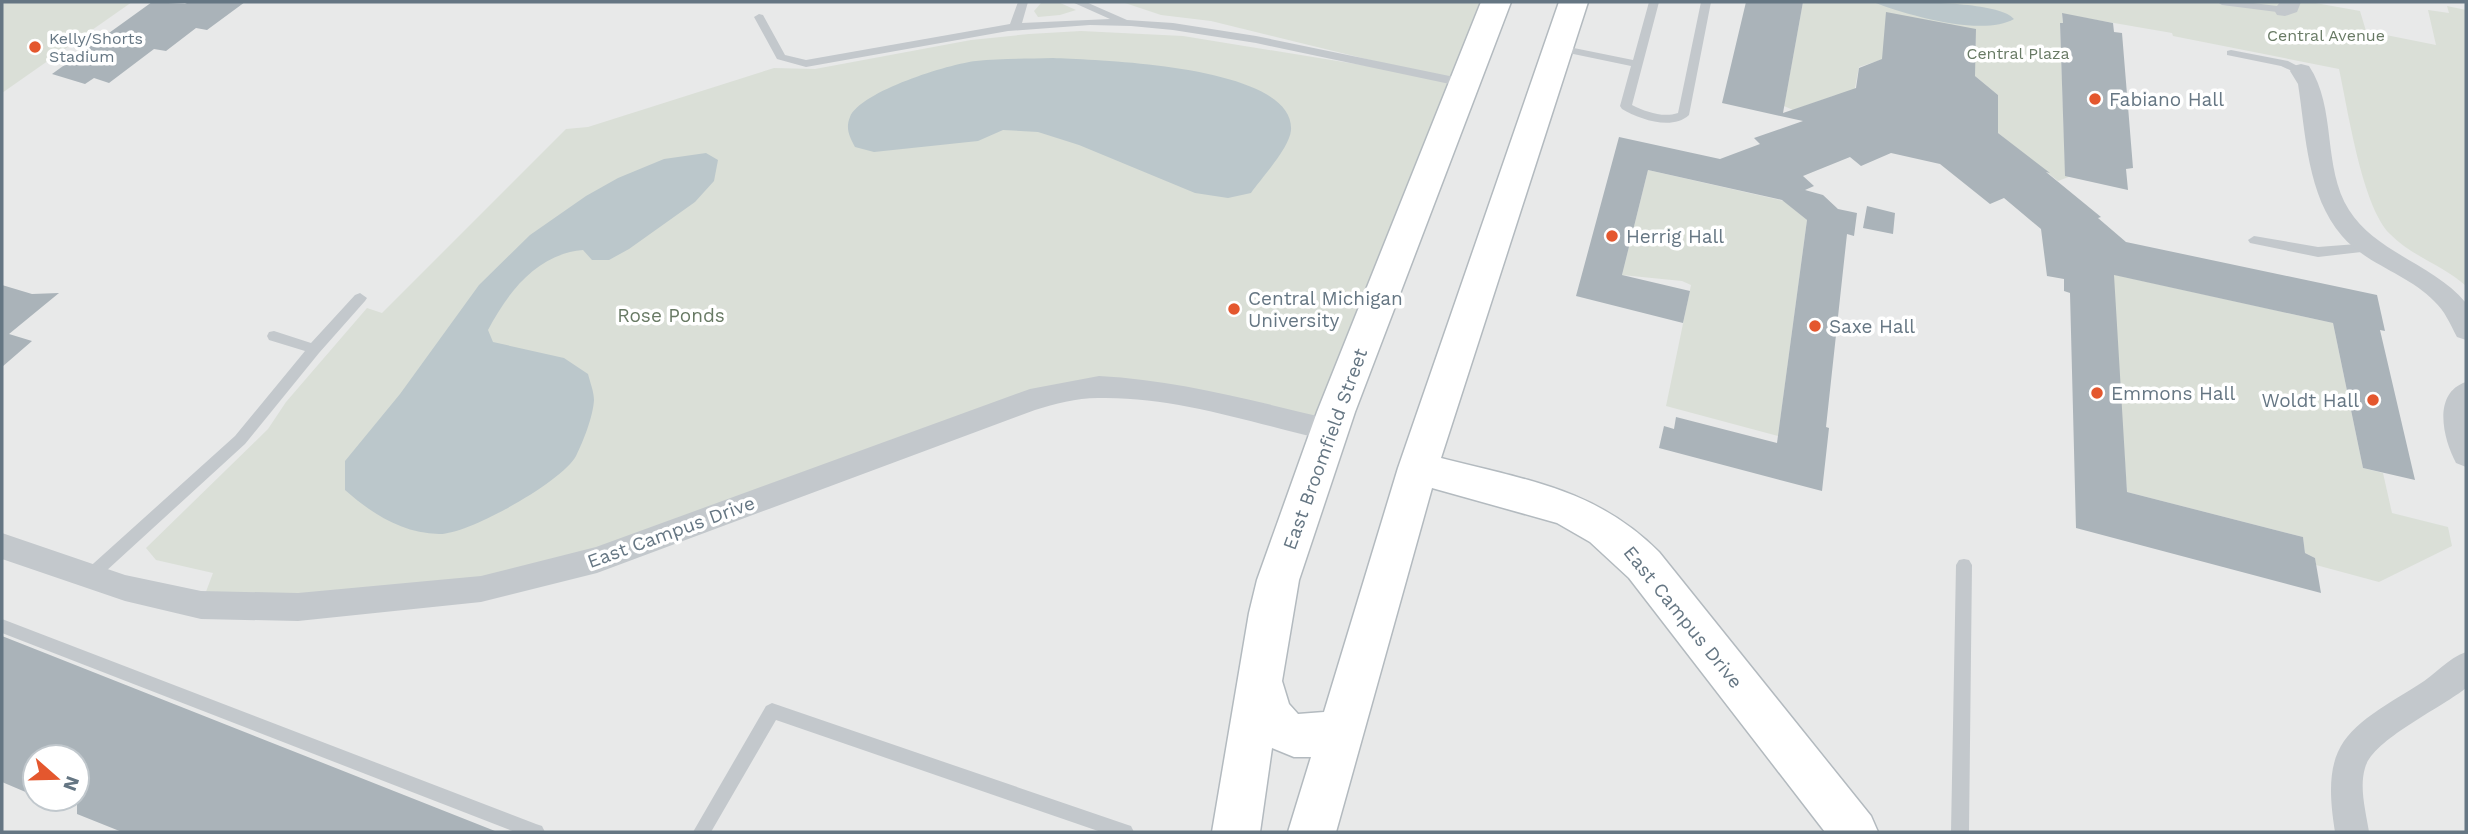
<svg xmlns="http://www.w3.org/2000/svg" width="2468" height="834" viewBox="0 0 2468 834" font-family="'Work Sans',sans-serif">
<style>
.built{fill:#e8e9e9;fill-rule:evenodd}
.green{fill:#dadfd7}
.water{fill:#bbc7cb}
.building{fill:#aab3b9}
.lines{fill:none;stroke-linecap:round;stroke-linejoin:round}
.secondary-casing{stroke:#b3babf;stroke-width:3}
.lane{fill:#c3c8cc;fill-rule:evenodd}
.street{fill:#c3c8cc;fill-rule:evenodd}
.secondary{fill:#fff;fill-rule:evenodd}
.poi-dot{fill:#e4572e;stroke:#fff;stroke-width:2.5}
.labels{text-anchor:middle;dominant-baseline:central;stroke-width:7;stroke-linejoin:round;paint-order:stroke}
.far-park-label{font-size:16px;fill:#687a64;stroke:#fff}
.far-poi-label{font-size:16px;fill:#657683;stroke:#fff;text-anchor:start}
.poi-label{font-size:19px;fill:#657683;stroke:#fff;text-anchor:start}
.park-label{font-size:19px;fill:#687a64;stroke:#fff}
.street-label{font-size:19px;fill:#657683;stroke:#fff}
</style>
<rect width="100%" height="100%" fill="#fafaf8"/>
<path class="built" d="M 2,2 L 2466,2 L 2466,832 L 2,832 ZM 35,757 L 77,757 L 77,799 L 35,799 Z"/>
<path class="green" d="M 2,2 L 132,2 L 2,93 Z
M 1042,2 L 1058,2 L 1076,10 L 1060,15 L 1038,17 L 1034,11 Z
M 1122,2 L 1496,2 L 1330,430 L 1096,387 L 532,576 L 201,605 L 213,573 L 156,560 L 146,548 L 268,429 L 286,402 L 367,308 L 382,313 L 566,129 L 588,127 L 774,68 L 815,69 L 971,40 L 1029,34 L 1081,31 L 1183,36 L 1448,79 L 1211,21 L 1161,15 Z
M 1803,2 L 2310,2 L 2360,11 L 2366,31 L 2436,45 L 2428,10 L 2449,13 L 2447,6 L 2466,10 L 2466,286 C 2443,265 2411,256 2390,234 C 2362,206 2348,110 2339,69 L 2173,36 L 2172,33 L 2062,14 L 2063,23 L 2060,23 L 2065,165 L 2087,170 L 2058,181 L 1998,133 L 1998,95 L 1963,66 L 1975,58 L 1976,29 L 1859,67 L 1851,108 L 1836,95 L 1793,110 L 1784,106 Z
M 1648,170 L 1784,201 L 1807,220 L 1778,436 L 1666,406 L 1691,285 L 1682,281 L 1622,275 Z
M 2111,274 L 2333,323 L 2363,468 L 2383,473 L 2392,513 L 2448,527 L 2452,546 L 2379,582 L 2316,565 L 2315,558 L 2305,553 L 2303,537 L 2127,492 Z"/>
<path class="water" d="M 1873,2 C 1901,2 1999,0 2014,19 C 1983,37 1906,15 1873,2 Z
M 1053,58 C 1097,60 1295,65 1291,130 C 1290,147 1261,179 1251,193 L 1228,198 L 1195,193 L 1079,145 L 1038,132 L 1003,130 L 978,141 L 874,152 L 855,147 C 850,137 845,129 850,117 C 861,91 949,64 976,61 C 1001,58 1028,59 1053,58 Z
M 706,153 L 718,160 L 714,181 L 695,202 L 629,249 L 609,260 L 592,260 L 583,250 C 537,254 508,292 488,330 L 493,342 L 564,358 L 588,374 C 590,382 594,392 594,400 C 593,417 583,442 576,456 C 563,481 468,535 439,534 C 402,533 372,514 345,490 L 345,461 L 400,394 L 479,285 L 530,235 L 586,196 L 618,178 L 664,159 Z"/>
<path class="building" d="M 152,2 L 185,4 L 189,2 L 245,2 L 207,30 L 196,28 L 166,51 L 154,49 L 109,83 L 94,78 L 85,84 L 52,74 Z
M 1746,2 L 1803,2 L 1783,113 L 1856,88 L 1859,68 L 1882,59 L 1886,12 L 1976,29 L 1975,76 L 1998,95 L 1998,133 L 2050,173 L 2046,172 L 2101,217 L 2098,218 L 2126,242 L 2377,295 L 2385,331 L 2380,330 L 2415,480 L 2363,468 L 2333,323 L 2114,275 L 2127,492 L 2303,537 L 2305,553 L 2315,558 L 2321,593 L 2076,528 L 2070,293 L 2064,291 L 2064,279 L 2047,276 L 2041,229 L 2004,198 L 1990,204 L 1940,164 L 1891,153 L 1861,166 L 1850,157 L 1803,176 L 1814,186 L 1805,190 L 1823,195 L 1838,209 L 1857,213 L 1854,236 L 1847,234 L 1826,427 L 1829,428 L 1822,491 L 1659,448 L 1664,426 L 1674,429 L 1676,417 L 1777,443 L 1807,220 L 1782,200 L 1648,170 L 1622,275 L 1690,291 L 1683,323 L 1576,296 L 1619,137 L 1720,159 L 1760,144 L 1754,138 L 1803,121 L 1722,103 Z
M 2062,13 L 2113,23 L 2114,32 L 2122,33 L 2133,168 L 2126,169 L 2128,190 L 2065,176 L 2060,23 L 2063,23 Z
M 1867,206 L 1895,213 L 1893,234 L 1863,228 Z
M 2,285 L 32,294 L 59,293 L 9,334 L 32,341 L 2,367 Z
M 2,636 L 495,831 L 495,832 L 122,832 L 77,814 L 77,757 L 35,757 L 35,796 L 2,782 Z"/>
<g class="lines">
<defs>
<path id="secondary" d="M 1481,2 L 1511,2 L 1355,412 L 1299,580 L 1282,681 L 1289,704 L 1298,714 L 1324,712 L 1398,468 L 1559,2 L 1588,2 L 1441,458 C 1525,480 1595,488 1659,552 L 1871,816 L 1878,832 L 1825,832 L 1629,578 L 1590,542 L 1557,523 L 1432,488 L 1336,832 L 1288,832 L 1311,757 L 1294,757 L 1272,748 L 1260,832 L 1212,832 L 1249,613 L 1257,580 L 1317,412 Z"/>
</defs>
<use href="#secondary" class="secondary-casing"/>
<path class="lane" d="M 1018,2 L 1028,2 L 1022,23 L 1110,19 L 1072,2 L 1086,2 L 1127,20 L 1173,23 L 1256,36 L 1464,79 L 1470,83 L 1464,87 L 1256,43 L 1173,30 L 1131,26 L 1090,25 L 1008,31 L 806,67 L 777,59 L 754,17 L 759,14 L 763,15 L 785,55 L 806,60 L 1010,24 Z
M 1649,2 L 1659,2 L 1632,105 C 1646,112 1663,118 1678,113 L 1701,2 L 1711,2 L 1689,115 C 1672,131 1639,119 1622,109 L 1620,106 L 1631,66 L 1559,51 L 1553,48 L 1559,45 L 1633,60 Z
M 2217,2 L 2245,2 L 2285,7 L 2290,10 L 2285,13 L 2222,5 Z
M 2231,50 L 2288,61 L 2307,71 L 2301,75 L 2281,66 L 2227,55 L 2227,51 Z
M 2254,236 L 2318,247 L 2370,243 L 2376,247 L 2370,251 L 2318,257 L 2250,243 L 2248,240 Z
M 360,293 L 367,298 L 365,301 L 319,353 L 245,444 L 94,582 L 89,584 L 84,582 L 81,577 L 84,572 L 235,436 L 305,351 L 269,340 L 267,336 L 269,332 L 274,331 L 311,343 L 355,295 Z
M 1964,559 L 1969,560 L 1972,565 L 1969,832 L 1951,832 L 1956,565 L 1959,560 Z
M 2,619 L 536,824 L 542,826 L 545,832 L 515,832 L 2,633 Z
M 772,703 L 1125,824 L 1131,826 L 1134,832 L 1101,832 L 776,720 L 711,832 L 693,832 L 766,706 Z"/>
<path class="street" d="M 2280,2 L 2301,2 L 2297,12 L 2285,16 L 2277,15 L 2274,10 Z
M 2301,64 L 2309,66 C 2337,108 2322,167 2349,210 C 2376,253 2434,264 2466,303 L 2466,340 L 2457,337 C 2450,324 2445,311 2434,301 C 2408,274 2367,265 2342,236 C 2307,195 2306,135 2298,84 L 2290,71 L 2293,66 Z
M 1099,376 C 1178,380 1253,401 1330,419 L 1340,422 L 1344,430 L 1340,438 L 1330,441 C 1255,424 1176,396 1098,398 C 1076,398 1055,404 1035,410 L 597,573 L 481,602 L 298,621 L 201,619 L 125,601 L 2,559 L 2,533 L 125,575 L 201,591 L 298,593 L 481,576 L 596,547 L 1030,389 Z
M 2466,382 L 2466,467 L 2456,463 C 2443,439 2432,393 2466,382 Z
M 2466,652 L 2466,688 C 2443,707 2372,740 2365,768 C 2359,788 2366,812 2369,832 L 2335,832 C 2320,741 2347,729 2418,685 C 2435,675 2448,658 2466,652 Z"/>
<use href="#secondary" class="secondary"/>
</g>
<g class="poi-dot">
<circle cx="35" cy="47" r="7"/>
<circle cx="2095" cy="99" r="7"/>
<circle cx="1612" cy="236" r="7"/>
<circle cx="1234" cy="309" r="7"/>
<circle cx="1815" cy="326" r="7"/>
<circle cx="2097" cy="393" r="7"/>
<circle cx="2373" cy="400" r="7"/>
</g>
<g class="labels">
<g class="far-park-label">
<text x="2326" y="35">Central Avenue</text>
<text x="2018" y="53">Central Plaza</text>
</g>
<g class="far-poi-label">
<text x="49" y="38">Kelly/Shorts<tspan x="49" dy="18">Stadium</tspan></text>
</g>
<g class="poi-label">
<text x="2109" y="99">Fabiano Hall</text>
<text x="1626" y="236">Herrig Hall</text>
<text x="1248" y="298">Central Michigan<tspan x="1248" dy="22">University</tspan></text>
<text x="1829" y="326">Saxe Hall</text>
<text x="2111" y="393">Emmons Hall</text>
<text x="2359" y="400" text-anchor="end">Woldt Hall</text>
</g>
<g class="park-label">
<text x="671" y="315">Rose Ponds</text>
</g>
<g class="street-label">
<text transform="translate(1325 449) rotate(-70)">East Broomfield Street</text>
<text transform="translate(671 532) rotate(-20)">East Campus Drive</text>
<text transform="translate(1683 617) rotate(51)">East Campus Drive</text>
</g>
</g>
<rect width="2468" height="834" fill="none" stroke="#657683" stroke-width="7"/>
<g transform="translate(56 778) rotate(110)"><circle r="33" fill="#ffffff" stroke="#c1c8cd" stroke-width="2"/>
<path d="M0-5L12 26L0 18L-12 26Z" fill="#e4572e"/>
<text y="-10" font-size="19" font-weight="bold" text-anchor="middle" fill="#657683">N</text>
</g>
</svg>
